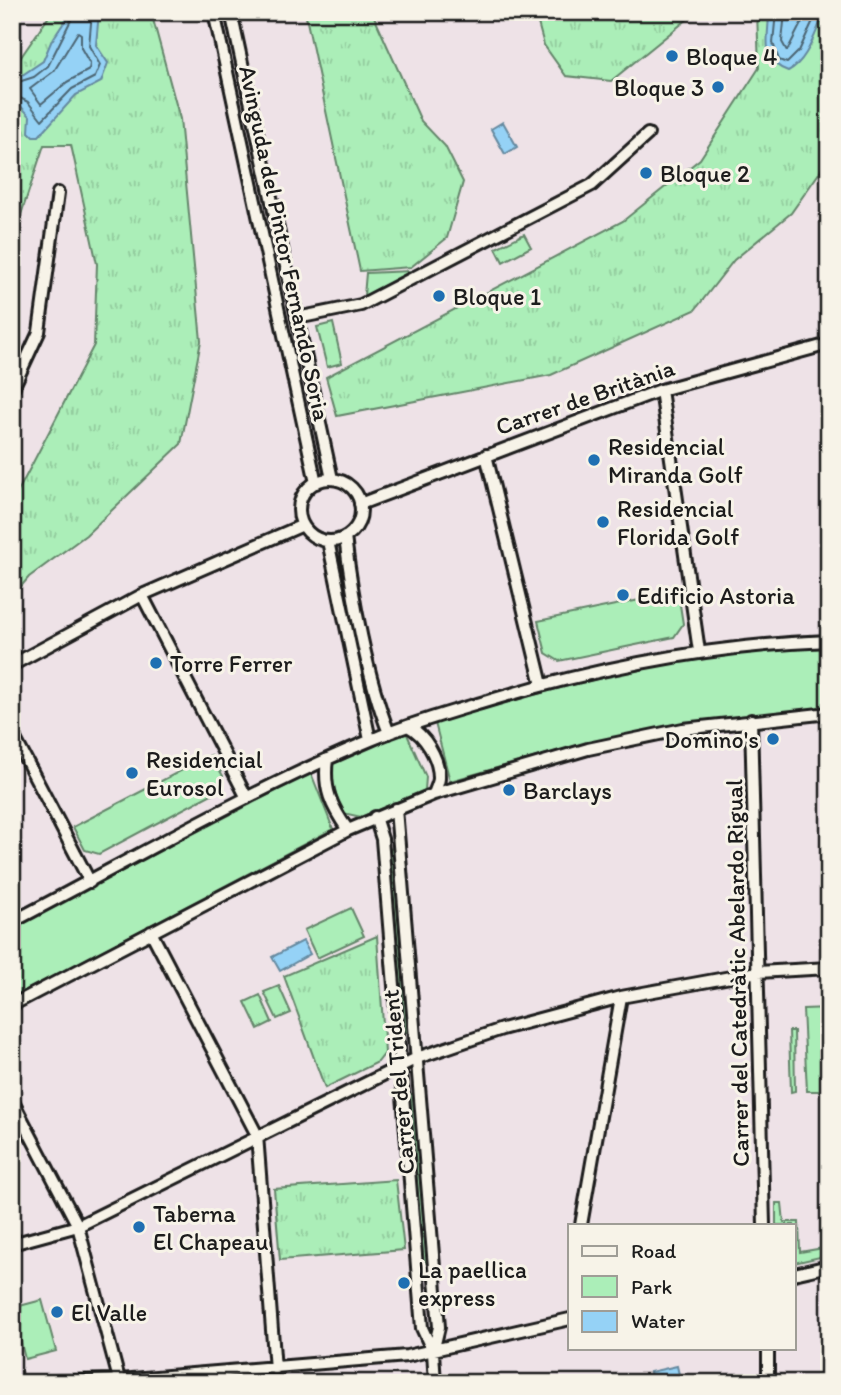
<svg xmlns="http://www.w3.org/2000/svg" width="841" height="1395" viewBox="0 0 841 1395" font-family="Itim,sans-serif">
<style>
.grass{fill:url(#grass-tufts);stroke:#64856a;stroke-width:2}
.green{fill:#abeeb8;stroke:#64856a;stroke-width:2}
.water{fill:#95d2f6;stroke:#65899f;stroke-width:2}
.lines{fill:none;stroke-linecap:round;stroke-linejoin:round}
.shore{stroke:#4c6573;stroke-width:2}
.minor-casing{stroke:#1c1c1c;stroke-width:16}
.minor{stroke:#f7f3e8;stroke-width:10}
.poi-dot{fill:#1f6fb2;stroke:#f7f3e8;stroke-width:2.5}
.labels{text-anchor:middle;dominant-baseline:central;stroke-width:6;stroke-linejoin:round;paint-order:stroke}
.poi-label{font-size:24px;fill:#1c1c1c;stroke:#f7f3e8;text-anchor:start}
.street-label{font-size:24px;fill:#1c1c1c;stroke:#f7f3e8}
</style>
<defs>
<pattern id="grass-tufts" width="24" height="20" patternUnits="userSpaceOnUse" patternTransform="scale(1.75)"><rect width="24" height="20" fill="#abeeb8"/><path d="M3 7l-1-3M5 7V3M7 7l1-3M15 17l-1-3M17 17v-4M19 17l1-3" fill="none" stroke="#93cc9e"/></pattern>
</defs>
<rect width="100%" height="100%" fill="#eee2e7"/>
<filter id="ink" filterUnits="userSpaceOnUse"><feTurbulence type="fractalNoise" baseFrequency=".0143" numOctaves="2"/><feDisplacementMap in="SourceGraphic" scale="14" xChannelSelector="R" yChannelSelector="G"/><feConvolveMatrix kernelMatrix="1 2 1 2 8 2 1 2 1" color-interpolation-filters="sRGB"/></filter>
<g filter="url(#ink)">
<path class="grass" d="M 52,12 L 151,12 L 180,119 L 201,341 L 181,444 L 86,535 L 29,577 L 12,597 L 12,503 L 94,345 L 97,264 L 71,145 L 44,145 L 12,242 L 12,70 Z
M 305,12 L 372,12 L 421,121 L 445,146 L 463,182 L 447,238 L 411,267 L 360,271 Z
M 535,12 L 702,12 L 694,14 L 611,81 L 566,76 L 544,45 Z
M 757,12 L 829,12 L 829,159 L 791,213 L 734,260 L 695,310 L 551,375 L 337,416 L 326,377 L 623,221 L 700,159 L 759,68 Z
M 377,936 L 385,1053 L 378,1062 L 325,1088 L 284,976 Z
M 396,1180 L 404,1250 L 280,1260 L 274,1189 Z"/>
<path class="green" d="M 524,234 L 531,247 L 503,262 L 496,248 Z
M 411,271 L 364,296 L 366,273 Z
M 333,323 L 342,363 L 327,367 L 317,327 Z
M 678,592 L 683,624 L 674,637 L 559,661 L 546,653 L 538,621 Z
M 829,645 L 829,710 L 687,723 L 583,744 L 450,781 L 435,723 C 563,685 695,650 829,645 Z
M 406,732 L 426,777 L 425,790 L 361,817 L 343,813 L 329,775 L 334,761 Z
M 211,755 L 223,776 L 219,790 L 99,854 L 85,850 L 73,827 Z
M 311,773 L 333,829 L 12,998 L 12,927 Z
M 395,848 L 410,1032 L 404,1033 L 389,849 Z
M 351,908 L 364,936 L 317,958 L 304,930 Z
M 279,986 L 291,1013 L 277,1019 L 264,992 Z
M 260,995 L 272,1022 L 258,1029 L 245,1002 Z
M 829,1008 L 829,1091 L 807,1091 L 803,1009 Z
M 789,1031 L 794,1031 L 795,1091 L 791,1092 Z
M 408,1094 L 415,1094 L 428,1264 L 422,1261 Z
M 776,1203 L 782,1203 L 784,1222 L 799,1222 L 800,1252 L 829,1247 L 829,1255 L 794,1263 L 794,1225 L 776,1225 Z
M 42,1300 L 56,1351 L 25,1359 L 12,1308 Z"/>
<path class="water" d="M 71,12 L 99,12 L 96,45 L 108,63 L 101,82 L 76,95 L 39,136 L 33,136 L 29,132 L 30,116 L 12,97 L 12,82 L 43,61 L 51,42 Z
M 769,12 L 825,12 C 815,32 808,61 788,71 C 759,61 769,37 769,12 Z
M 503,122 L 517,147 L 505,154 L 491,129 Z
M 303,941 L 310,954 L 280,971 L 272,957 Z
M 677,1366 L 681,1383 L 651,1383 L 650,1372 Z"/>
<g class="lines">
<path class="shore" d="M 776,12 L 773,43 L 779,60 L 787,63 L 799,51 L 817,12
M 785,12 L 782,42 L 787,51 L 807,12
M 78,32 L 81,34 L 81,48 L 90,64 L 89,70 L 67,82 L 41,104 L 30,89 L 54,71 Z
M 12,84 L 34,77 L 48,66 L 75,12
M 12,94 L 28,102 L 42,120 L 72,89 L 95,77 L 100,65 L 89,46 L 92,12"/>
<defs>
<path id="minor" d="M 214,12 L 316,483
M 231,12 L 332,479
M 297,318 L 361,305 L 592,185 L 648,134
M 12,390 L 39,332 L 58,193
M 661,390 L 699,651
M 486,455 L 542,685
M299 510a31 31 0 1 1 62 0a31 31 0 1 1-62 0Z
M 360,504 L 661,390 L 829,344
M 345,537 C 352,597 367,677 389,733
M 328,541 L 370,740
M 142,595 L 247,798
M 12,665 L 142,595 L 303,525
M 751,720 L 764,1225
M 408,726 C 425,735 439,758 439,778 C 439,783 435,790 434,794
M 12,733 L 90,882
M 327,759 C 323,789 331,806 348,830
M 396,809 L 439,1327 L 433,1352 L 435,1383
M 375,817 L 382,839 L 422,1328 L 433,1352
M 12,922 C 131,860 247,792 371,740 C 406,725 444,714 481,703 C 595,668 709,645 829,641
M 151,932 L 257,1135 L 275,1369
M 12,1005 L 348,830 L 434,794 L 588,749 L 683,729 L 829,713
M 12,1100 L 78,1226 L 120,1383
M 581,1225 L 621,997
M 12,1244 L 78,1226 L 417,1058 L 502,1029 L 621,997 L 758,972 L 829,968
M 794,1274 L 829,1266
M 768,1348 L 768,1383
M 21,1383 L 120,1380 L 407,1356 L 570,1319"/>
</defs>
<use href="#minor" class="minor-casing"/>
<use href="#minor" class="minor"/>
</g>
</g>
<g class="poi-dot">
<circle cx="672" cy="56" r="7"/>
<circle cx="718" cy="87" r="7"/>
<circle cx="646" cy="173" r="7"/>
<circle cx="439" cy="296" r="7"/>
<circle cx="594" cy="460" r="7"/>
<circle cx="603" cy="522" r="7"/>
<circle cx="623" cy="595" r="7"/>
<circle cx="156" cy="663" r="7"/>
<circle cx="773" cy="739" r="7"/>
<circle cx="132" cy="773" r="7"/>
<circle cx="509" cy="790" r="7"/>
<circle cx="139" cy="1227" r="7"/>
<circle cx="404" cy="1283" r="7"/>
<circle cx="57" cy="1312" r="7"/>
</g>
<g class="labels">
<g class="poi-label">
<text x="686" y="56">Bloque 4</text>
<text x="704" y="87" text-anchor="end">Bloque 3</text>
<text x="660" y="173">Bloque 2</text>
<text x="453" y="296">Bloque 1</text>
<text x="608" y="446">Residencial<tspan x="608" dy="28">Miranda Golf</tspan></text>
<text x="617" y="508">Residencial<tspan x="617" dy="28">Florida Golf</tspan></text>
<text x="637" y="595">Edificio Astoria</text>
<text x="170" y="663">Torre Ferrer</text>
<text x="759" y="739" text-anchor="end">Domino's</text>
<text x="146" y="759">Residencial<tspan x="146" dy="28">Eurosol</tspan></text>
<text x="523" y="790">Barclays</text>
<text x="153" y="1213">Taberna<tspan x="153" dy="28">El Chapeau</tspan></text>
<text x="418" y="1269">La paellica<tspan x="418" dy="28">express</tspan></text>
<text x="71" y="1312">El Valle</text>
</g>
<g class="street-label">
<text transform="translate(285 243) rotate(78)">Avinguda del Pintor Fernando Soria</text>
<text transform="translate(585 397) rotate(-19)">Carrer de Britània</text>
<text transform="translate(737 973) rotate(-91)">Carrer del Catedràtic Abelardo Rigual</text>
<text transform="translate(398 1082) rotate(-95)">Carrer del Trident</text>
</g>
</g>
<rect width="841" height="1395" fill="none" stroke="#f7f3e8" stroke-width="42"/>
<rect x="21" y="21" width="799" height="1353" fill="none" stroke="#1c1c1c" stroke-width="2.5" filter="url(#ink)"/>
<rect x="568" y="1224" width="228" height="126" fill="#f7f3e8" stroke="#9f9d96" stroke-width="2"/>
<rect x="582" y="1246" width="35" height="10" fill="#f7f3e8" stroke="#9f9d96" stroke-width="2"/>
<text x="631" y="1258" font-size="21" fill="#1c1c1c">Road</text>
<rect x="582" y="1276" width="35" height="21" fill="#abeeb8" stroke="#9f9d96" stroke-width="2"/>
<text x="631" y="1294" font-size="21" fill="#1c1c1c">Park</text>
<rect x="582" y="1311" width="35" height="21" fill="#95d2f6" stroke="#9f9d96" stroke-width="2"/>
<text x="631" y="1328" font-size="21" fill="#1c1c1c">Water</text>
</svg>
